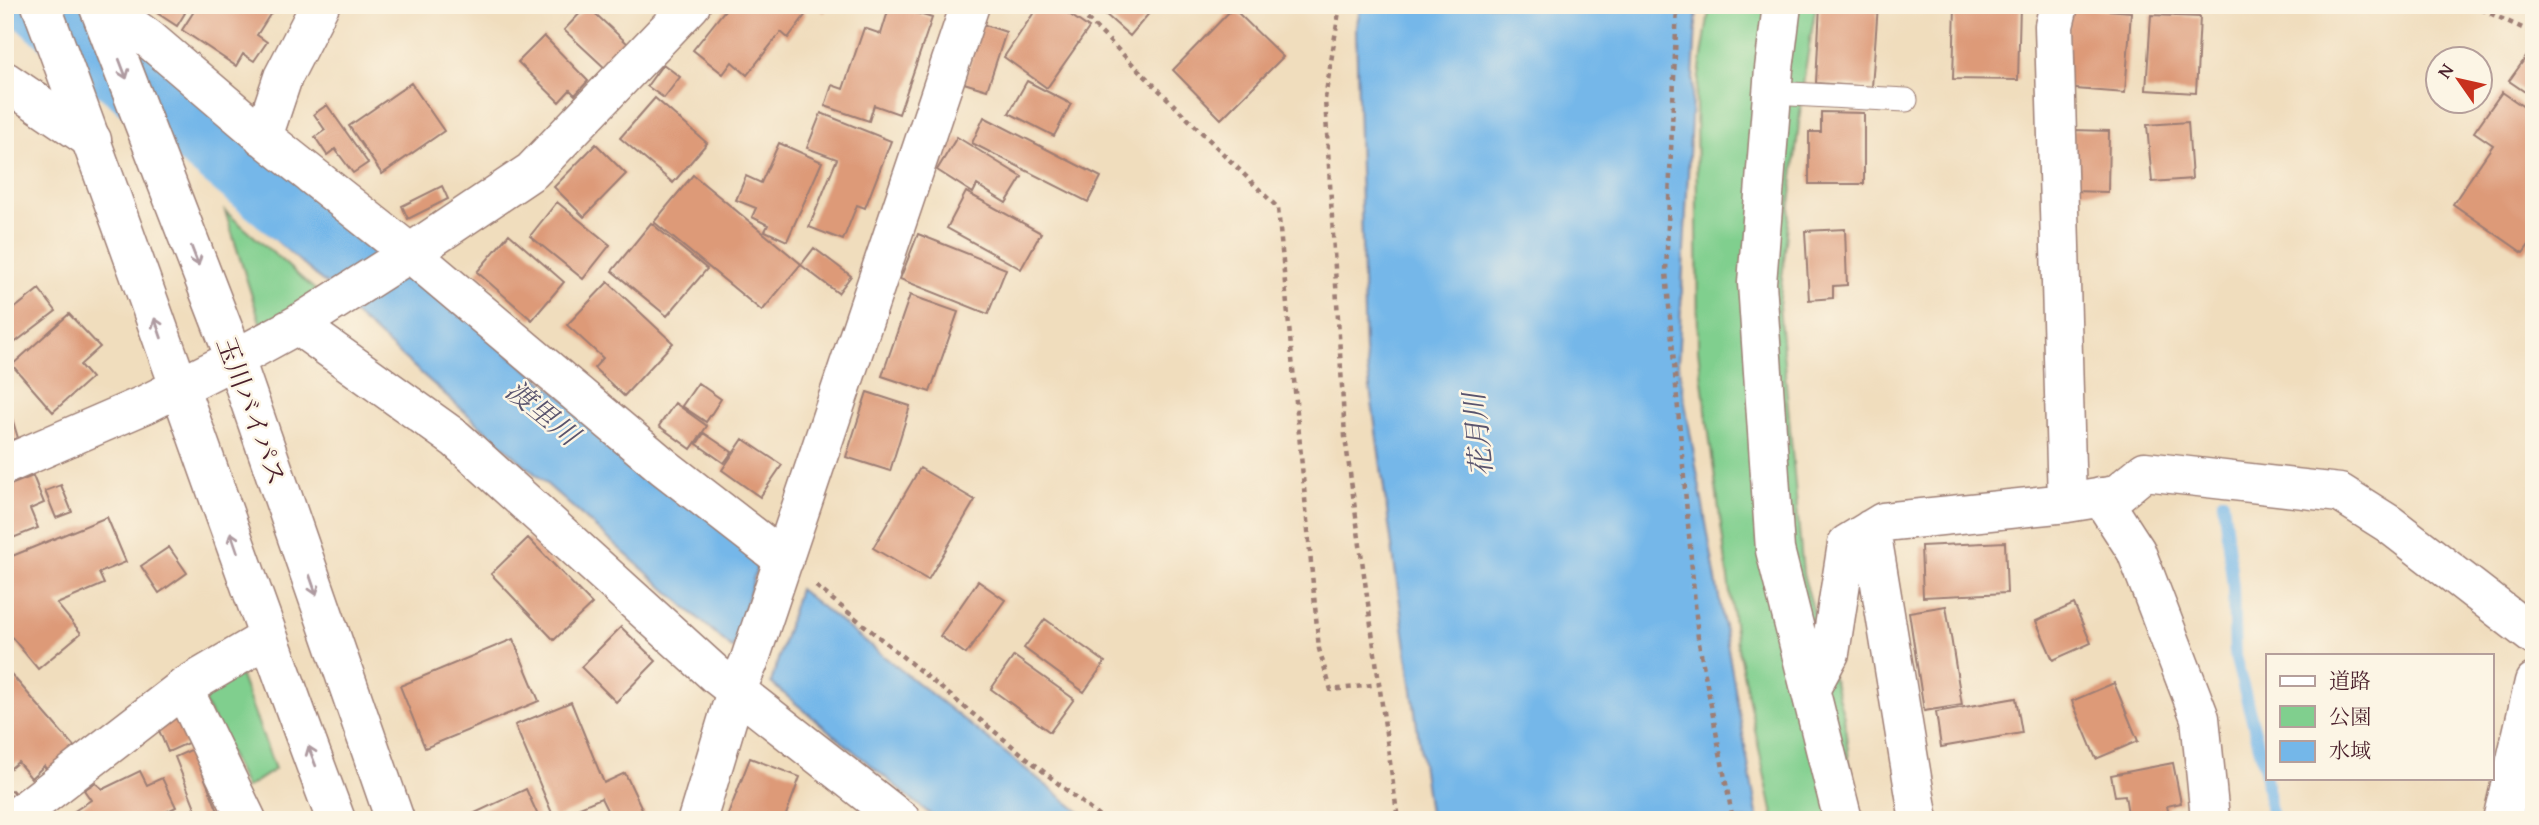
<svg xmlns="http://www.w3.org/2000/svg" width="2539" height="825" viewBox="0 0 2539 825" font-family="'Gentium Book Plus','Noto Serif JP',serif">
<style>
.green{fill:#80cf8e;stroke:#65775c;stroke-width:2}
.water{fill:#74b7e9;stroke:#5f6b8a;stroke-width:2}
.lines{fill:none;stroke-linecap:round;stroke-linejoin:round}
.stream{stroke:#74b7e9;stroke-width:12}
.river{stroke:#74b7e9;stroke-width:72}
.building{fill:#dd9a78}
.lane-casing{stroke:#9d7e74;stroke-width:25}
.street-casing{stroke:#9d7e74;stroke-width:41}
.highway-casing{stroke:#9d7e74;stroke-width:41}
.path{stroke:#9d7e74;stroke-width:4.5;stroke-dasharray:5 5;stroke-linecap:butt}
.lane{stroke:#fff;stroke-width:23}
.street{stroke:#fff;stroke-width:38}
.highway{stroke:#fff;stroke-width:38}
.oneway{stroke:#ae9aa0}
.labels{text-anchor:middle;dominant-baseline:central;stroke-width:5;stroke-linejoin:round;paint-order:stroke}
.street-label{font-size:26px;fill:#4a1f2b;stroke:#fcf5e5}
.water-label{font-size:28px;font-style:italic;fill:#59546e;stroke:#fcf5e5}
</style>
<rect width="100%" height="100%" fill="#fcf5e5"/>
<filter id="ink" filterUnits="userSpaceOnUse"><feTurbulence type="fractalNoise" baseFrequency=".0143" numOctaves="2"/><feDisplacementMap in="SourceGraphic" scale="14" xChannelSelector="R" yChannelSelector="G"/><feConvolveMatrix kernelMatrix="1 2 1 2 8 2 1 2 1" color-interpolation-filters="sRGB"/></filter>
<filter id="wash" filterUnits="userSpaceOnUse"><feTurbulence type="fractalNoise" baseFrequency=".00686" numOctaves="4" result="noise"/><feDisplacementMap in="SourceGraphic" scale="28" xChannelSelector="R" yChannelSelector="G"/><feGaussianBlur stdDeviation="1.57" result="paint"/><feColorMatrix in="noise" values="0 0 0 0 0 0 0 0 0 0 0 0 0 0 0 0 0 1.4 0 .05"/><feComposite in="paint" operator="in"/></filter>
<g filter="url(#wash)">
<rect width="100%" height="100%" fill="#f0ddbd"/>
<path class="green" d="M 1710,5 L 1816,5 L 1804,77 L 1779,306 L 1803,574 L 1844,717 L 1856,820 L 1774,820 L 1736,639 L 1698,350 L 1696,95 Z
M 225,211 L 321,295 L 262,328 Z
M 240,674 L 275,769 L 246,788 L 200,693 Z"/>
<path class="water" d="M 1361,5 L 1697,5 L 1678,363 L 1758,820 L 1430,820 L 1365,352 L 1356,28 Z
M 193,112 L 378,255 L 326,284 L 221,192 Z
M 412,276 L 760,557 L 733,649 L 352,312 Z
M 799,589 L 1090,820 L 1091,820 L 937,820 L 771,683 Z"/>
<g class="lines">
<path class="stream" d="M 2223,501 L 2233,587 L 2235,656 L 2264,765 L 2272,820"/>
<path class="river" d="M 44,5 L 469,352"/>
</g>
<g id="blocks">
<path class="building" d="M 162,5 L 174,5 L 185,13 L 177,26 L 157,13 Z
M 198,5 L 276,5 L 257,35 L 267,42 L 254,61 L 243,54 L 236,66 L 182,30 Z
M 729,5 L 795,5 L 806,14 L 788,38 L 781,32 L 747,75 L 732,62 L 723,74 L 693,50 Z
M 813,5 L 829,5 L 824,13 Z
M 890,5 L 932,18 L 899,114 L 874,105 L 869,121 L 825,106 L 832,85 L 843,89 L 864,28 L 881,34 Z
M 1039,5 L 1056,5 L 1089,28 L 1047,88 L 1004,57 Z
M 1095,5 L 1156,5 L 1130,36 Z
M 1820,5 L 1878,5 L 1872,87 L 1816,83 Z
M 1955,5 L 2020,5 L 2018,80 L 1953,79 Z
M 587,6 L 628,44 L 606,69 L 564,30 Z
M 2070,7 L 2131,12 L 2125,93 L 2064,88 Z
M 1233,8 L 1283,57 L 1221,119 L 1173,70 Z
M 2151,15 L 2200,17 L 2196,93 L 2146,90 Z
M 982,24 L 1006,32 L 987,90 L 964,83 Z
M 544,36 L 588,81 L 575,95 L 570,90 L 559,102 L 518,62 Z
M 2534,46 L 2534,98 L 2509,81 Z
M 663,64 L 680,77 L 664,98 L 647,86 Z
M 1027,81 L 1071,104 L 1054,136 L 1009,113 Z
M 411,83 L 444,131 L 382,174 L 349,126 Z
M 2502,92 L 2534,114 L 2534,238 L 2523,253 L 2453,204 L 2493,145 L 2474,132 Z
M 655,98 L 707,143 L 673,183 L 620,138 Z
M 327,105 L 368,163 L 353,173 L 335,149 L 327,155 L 315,137 L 325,130 L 314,114 Z
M 1821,112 L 1864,113 L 1864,184 L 1809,184 L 1809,132 L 1821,132 Z
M 821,113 L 891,141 L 865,208 L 857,205 L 843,240 L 809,227 L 837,159 L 807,148 Z
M 984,117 L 1101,177 L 1088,202 L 972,143 Z
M 2188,122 L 2192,179 L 2152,182 L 2147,125 Z
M 2073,130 L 2109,131 L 2108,192 L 2071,191 Z
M 957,137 L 1022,177 L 1006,203 L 977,185 L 973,193 L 937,170 Z
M 779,143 L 822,162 L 787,241 L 765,231 L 768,225 L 752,217 L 756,208 L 736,200 L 746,176 L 761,183 Z
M 596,144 L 626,174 L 584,217 L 554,187 Z
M 693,175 L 801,264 L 762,311 L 654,222 Z
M 442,186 L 448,199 L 408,219 L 402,206 Z
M 966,192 L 1041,233 L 1021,269 L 947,228 Z
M 557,202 L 610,245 L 583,279 L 530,236 Z
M 651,223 L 707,269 L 667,316 L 612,271 Z
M 1845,229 L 1847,285 L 1833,286 L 1833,298 L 1809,300 L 1805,231 Z
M 509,234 L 564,282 L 532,320 L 477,272 Z
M 918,234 L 1006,269 L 988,314 L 900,279 Z
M 814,248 L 851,276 L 838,293 L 801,265 Z
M 608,282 L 673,343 L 624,396 L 594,368 L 603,358 L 567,325 Z
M 39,289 L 56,311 L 5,350 L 5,316 Z
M 910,295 L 958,312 L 930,392 L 882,376 Z
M 69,314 L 100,347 L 80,365 L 91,378 L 53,412 L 12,365 Z
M 698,383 L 721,399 L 706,422 L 682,406 Z
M 867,392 L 910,406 L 890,471 L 846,457 Z
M 675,403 L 707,426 L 691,449 L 659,426 Z
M 11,415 L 18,438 L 5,442 L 5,417 Z
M 704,433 L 732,452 L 724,463 L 697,444 Z
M 743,439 L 782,465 L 760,497 L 722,470 Z
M 920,468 L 975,500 L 928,580 L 873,548 Z
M 33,476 L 44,503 L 30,509 L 38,528 L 5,541 L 5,487 Z
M 61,485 L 72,512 L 56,518 L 45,491 Z
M 107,517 L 126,562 L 99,573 L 104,584 L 57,604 L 81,633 L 38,669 L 5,629 L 5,559 Z
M 528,538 L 592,604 L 554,640 L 491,574 Z
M 2005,542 L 2007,593 L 1923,597 L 1921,546 Z
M 169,547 L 187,573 L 159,593 L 141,566 Z
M 978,581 L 1005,600 L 966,654 L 940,636 Z
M 2074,604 L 2091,643 L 2053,660 L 2036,621 Z
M 1946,606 L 1962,705 L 1924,711 L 1909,612 Z
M 1045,619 L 1105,662 L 1084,692 L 1024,648 Z
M 621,627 L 656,661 L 616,702 L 581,667 Z
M 513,639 L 539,701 L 425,748 L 400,686 Z
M 1014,656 L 1074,699 L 1050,732 L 991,689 Z
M 5,667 L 76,749 L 49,772 L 44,766 L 31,778 L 18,762 L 5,773 Z
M 2114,683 L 2138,741 L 2096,759 L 2072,701 Z
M 2016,698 L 2022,733 L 1941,747 L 1936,712 Z
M 571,702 L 604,783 L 625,773 L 646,817 L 643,820 L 612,820 L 601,798 L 554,818 L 515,725 Z
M 177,713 L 190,742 L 168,752 L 158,728 Z
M 193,749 L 219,814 L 205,820 L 200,820 L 175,757 Z
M 750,758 L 800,777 L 784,820 L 740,820 L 728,815 Z
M 2173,763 L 2181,803 L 2167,806 L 2170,820 L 2129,820 L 2125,795 L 2115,796 L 2111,775 Z
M 140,771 L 147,785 L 162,778 L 176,807 L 150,820 L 69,820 L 67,816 L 91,800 L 84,790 L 95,783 L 103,789 Z
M 2533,782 L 2534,820 L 2520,820 Z
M 526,789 L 540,820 L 460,820 Z
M 12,790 L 18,797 L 5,809 L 5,791 Z"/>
</g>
</g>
<g filter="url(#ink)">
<use href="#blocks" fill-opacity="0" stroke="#9d7e74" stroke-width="2"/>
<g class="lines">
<defs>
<path id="lane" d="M 1772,93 L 1906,100"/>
<path id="street" d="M 102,5 L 149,39 L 271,143 L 410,253 L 664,467 L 784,560
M 1782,5 L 1774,69 L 1757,283 L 1775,550 L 1843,820
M 2059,5 L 2054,26 L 2067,503
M 5,81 L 92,140
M 263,137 L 283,77 L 320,5
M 297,325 L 456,439 L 715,674 L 901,820
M 5,465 L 146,404 L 235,359 L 297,325 L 410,253 L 532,171 L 691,5
M 2101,497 L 2136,551 L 2200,718 L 2210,818
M 1871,529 L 1919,820
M 183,688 L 247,820
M 1811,688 L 1830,653 L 1847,544 L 1883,522 L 2067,503 L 2116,495 L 2145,471 L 2340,493 L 2389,524 L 2534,636
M 12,820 L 183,688 L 268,638
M 697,820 L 736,691 L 749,662 L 970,5
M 2502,820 L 2534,682"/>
<path id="highway" d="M 41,5 C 143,276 234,550 336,820
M 98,5 L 235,359 L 395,820"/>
</defs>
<use href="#lane" class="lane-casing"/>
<use href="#street" class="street-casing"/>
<use href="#highway" class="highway-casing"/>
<path class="path" d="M 1073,5 L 1278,208 L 1319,649 L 1331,690 L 1380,684
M 1340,5 L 1325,99 L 1345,437 L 1398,820
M 1677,5 L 1666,272 L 1698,638 L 1733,820
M 2472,5 L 2531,32 L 2534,26
M 816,586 L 1103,820"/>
<use href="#lane" class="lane"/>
<use href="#street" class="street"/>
<use href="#highway" class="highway"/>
</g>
<defs><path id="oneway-shaft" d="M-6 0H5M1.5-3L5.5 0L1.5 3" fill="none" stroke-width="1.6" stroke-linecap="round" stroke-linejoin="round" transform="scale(1.75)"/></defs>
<g class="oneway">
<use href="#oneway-shaft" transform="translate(123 69) rotate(69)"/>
<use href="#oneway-shaft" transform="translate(195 256) rotate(69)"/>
<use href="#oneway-shaft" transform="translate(158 328) rotate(-109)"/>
<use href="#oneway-shaft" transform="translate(234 542) rotate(-109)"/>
<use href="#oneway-shaft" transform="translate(313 585) rotate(71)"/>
<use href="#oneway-shaft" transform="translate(312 756) rotate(-111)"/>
</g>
</g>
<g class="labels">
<g class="street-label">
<text transform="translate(252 411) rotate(70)">玉川バイパス</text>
</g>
<g class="water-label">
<text transform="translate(543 412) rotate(39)">渡里川</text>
<text transform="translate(1477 435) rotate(-96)">花月川</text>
</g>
</g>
<rect width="2539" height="825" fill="none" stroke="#fcf5e5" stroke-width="28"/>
<rect x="2266" y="654" width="228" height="126" fill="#fcf5e5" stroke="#b59f9b" stroke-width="2"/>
<rect x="2280" y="676" width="35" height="10" fill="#ffffff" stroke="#b59f9b" stroke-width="2"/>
<text x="2329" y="688" font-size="21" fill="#4a1f2b">道路</text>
<rect x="2280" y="706" width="35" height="21" fill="#80cf8e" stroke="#b59f9b" stroke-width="2"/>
<text x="2329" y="724" font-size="21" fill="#4a1f2b">公園</text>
<rect x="2280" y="741" width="35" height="21" fill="#74b7e9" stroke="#b59f9b" stroke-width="2"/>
<text x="2329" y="758" font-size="21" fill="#4a1f2b">水域</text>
<g transform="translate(2459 80) rotate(304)"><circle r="33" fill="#fcf5e5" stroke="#b59f9b" stroke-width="2"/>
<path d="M0-5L12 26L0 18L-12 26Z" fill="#c8321e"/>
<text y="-10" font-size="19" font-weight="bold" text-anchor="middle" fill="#4a1f2b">N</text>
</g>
</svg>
